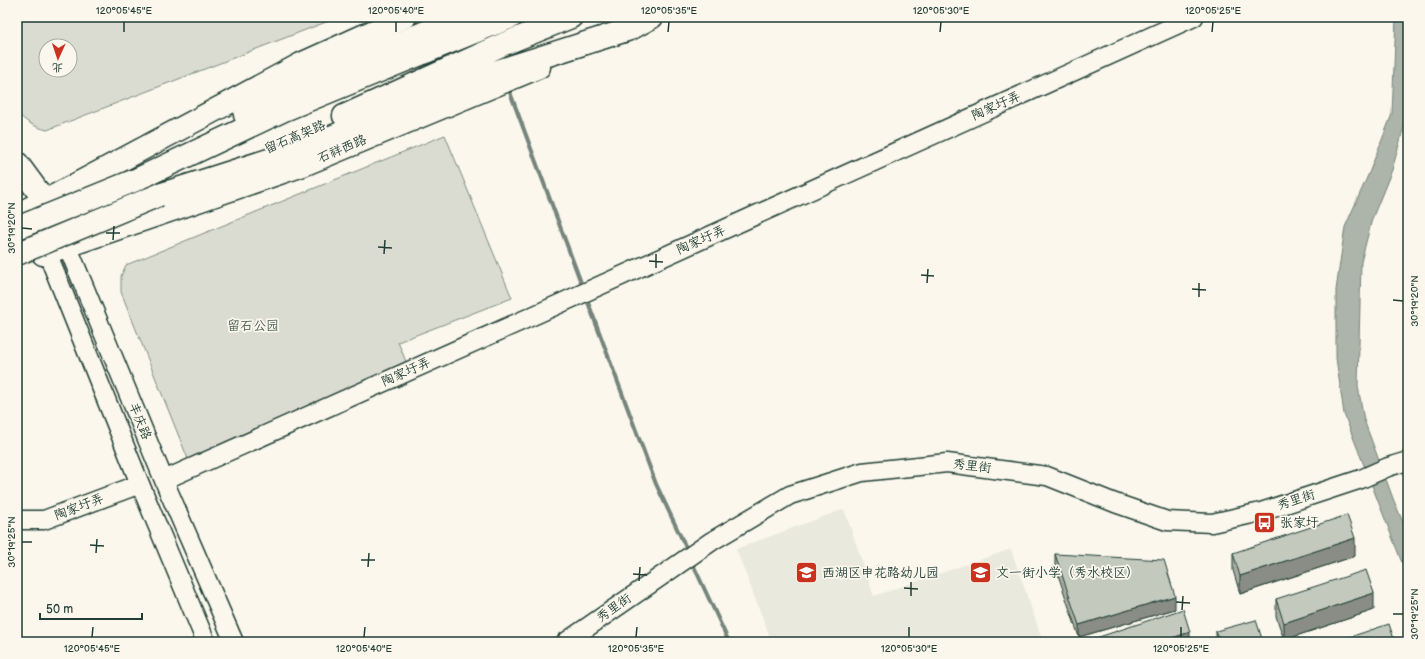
<svg xmlns="http://www.w3.org/2000/svg" width="1425" height="659" viewBox="0 0 1425 659" font-family="'Balsamiq Sans','LXGW WenKai TC',sans-serif">
<style>
.built{fill:#eae9de}
.green{fill:#dbdcd1;stroke:#7d8c82;fill-rule:evenodd}
.water{fill:#adb4aa;stroke:#74847b}
.lines{fill:none;stroke-linecap:round;stroke-linejoin:round}
.stream{stroke:#74847b;stroke-width:4}
.minor-casing{stroke:#1f3d34;stroke-width:21}
.major-casing{stroke:#1f3d34;stroke-width:25}
.highway-casing{stroke:#1f3d34;stroke-width:25}
.minor{stroke:#fbf7ec;stroke-width:18}
.major{stroke:#fbf7ec;stroke-width:22}
.highway{stroke:#fbf7ec;stroke-width:22}
.highway-bridge-casing{stroke:#1f3d34;stroke-width:25;stroke-linecap:butt}
.highway-bridge{stroke:#fbf7ec;stroke-width:22}
.wall{fill:#a9ada3;stroke:#1f3d34}
.shaded-wall{fill:#898d85;stroke:#1f3d34}
.building{fill:#c4c9be;stroke:#1f3d34}
.ticks{fill:none;stroke:#1f3d34;stroke-width:1.5}
.labels{text-anchor:middle;dominant-baseline:central;stroke-width:3.5;stroke-linejoin:round;paint-order:stroke}
.street-label{font-size:13px;fill:#1f3d34;stroke:#fbf7ec}
.park-label{font-size:13px;fill:#455d53;stroke:#fbf7ec}
.poi-label{font-size:13px;fill:#1f3d34;stroke:#fbf7ec;text-anchor:start}
.neatline{fill:none;stroke:#1f3d34;stroke-width:1.5}
.ticks-label{font-size:10px;text-anchor:middle;fill:#1f3d34}
</style>
<rect width="100%" height="100%" fill="#fbf7ec"/>
<filter id="ink" filterUnits="userSpaceOnUse"><feTurbulence type="fractalNoise" baseFrequency=".025" numOctaves="2"/><feDisplacementMap in="SourceGraphic" scale="8" xChannelSelector="R" yChannelSelector="G"/><feConvolveMatrix kernelMatrix="1 2 1 2 8 2 1 2 1" color-interpolation-filters="sRGB"/></filter>
<g filter="url(#ink)">
<path class="built" d="M 844,509 L 874,596 L 1011,549 L 1043,642 L 772,642 L 736,549 Z"/>
<path class="green" d="M 17,17 L 339,17 L 47,130 C 35,127 25,122 17,112 ZM 46,46 L 70,46 L 70,70 L 46,70 Z
M 445,135 L 512,298 L 398,342 L 409,369 L 192,469 L 121,292 L 121,276 L 126,265 Z"/>
<path class="water" d="M 1396,17 L 1408,17 L 1407,116 L 1392,170 L 1372,219 L 1361,262 L 1358,386 L 1364,420 L 1394,501 L 1408,534 L 1408,578 L 1344,414 L 1336,358 L 1336,290 L 1345,227 L 1369,173 L 1392,114 Z"/>
<g class="lines">
<path class="stream" d="M 508,87 L 583,288
M 586,297 L 656,484 L 688,552
M 691,560 L 729,642"/>
<defs>
<path id="minor" d="M 46,202 L 67,245 L 168,490 L 234,642
M 47,252 L 140,484 L 206,642
M 164,480 L 537,314 L 1194,17
M 17,520 L 44,520 L 140,484
M 566,642 L 712,541 L 790,495 L 862,472 L 947,463 L 1047,476 L 1115,503 L 1167,521 L 1212,523 L 1261,512 L 1361,479 L 1388,467 L 1408,461"/>
<path id="major" d="M 17,163 L 45,201
M 17,214 L 45,201 L 301,64 L 405,17
M 43,254 L 303,165 L 539,67"/>
<path id="highway" d="M 245,115 L 279,95 L 460,17
M 344,116 L 504,44 L 571,17
M 138,179 L 284,110 L 511,17
M 159,195 L 300,150 L 466,81 L 630,29 L 652,17"/>
</defs>
<use href="#minor" class="minor-casing"/>
<use href="#major" class="major-casing"/>
<use href="#highway" class="highway-casing"/>
<use href="#minor" class="minor"/>
<use href="#major" class="major"/>
<use href="#highway" class="highway"/>
<defs>
<path id="highway-bridge" d="M 17,228 L 138,179
M 17,254 L 159,195"/>
</defs>
<use href="#highway-bridge" class="highway-bridge-casing"/>
<use href="#highway-bridge" class="highway-bridge"/>
</g>
<path class="wall" d="M 1233,553 L 1355,556 L 1240,594 L 1233,570 Z
M 1055,554 L 1175,609 L 1079,637 L 1055,566 Z
M 1276,599 L 1374,610 L 1284,640 L 1276,616 Z
M 1216,631 L 1263,642 L 1216,642 Z"/>
<path class="shaded-wall" d="M 1355,538 L 1355,556 L 1240,594 L 1240,576 Z
M 1374,593 L 1374,610 L 1284,640 L 1284,623 Z
M 1175,596 L 1175,609 L 1079,637 L 1079,625 Z
M 1190,632 L 1190,642 L 1160,642 Z"/>
<path class="building" d="M 1347,515 L 1355,538 L 1240,576 L 1233,553 Z
M 1055,554 L 1164,560 L 1175,596 L 1079,625 Z
M 1366,570 L 1374,593 L 1284,623 L 1276,599 Z
M 1183,609 L 1190,632 L 1160,642 L 1087,642 L 1087,641 Z
M 1256,620 L 1263,642 L 1220,642 L 1216,631 Z
M 1389,624 L 1395,642 L 1335,642 Z"/>
</g>
<path class="ticks" d="M 124,32 L 124,22M 396,32 L 396,22M 668,32 L 669,22M 940,32 L 941,22M 1212,32 L 1213,22M 22,228 L 32,229M 106,233 L 120,233M 113,240 L 114,226M 378,247 L 392,248M 384,254 L 385,240M 649,261 L 663,262M 656,268 L 656,254M 921,275 L 934,276M 927,283 L 928,269M 1192,289 L 1206,290M 1199,297 L 1199,283M 1393,300 L 1403,301M 22,542 L 32,542M 90,545 L 104,546M 96,553 L 97,539M 361,560 L 375,560M 368,567 L 369,553M 633,574 L 647,575M 639,581 L 640,567M 904,588 L 918,589M 911,596 L 911,582M 1176,602 L 1190,603M 1182,610 L 1183,596M 1393,614 L 1403,614M 92,637 L 93,627M 364,637 L 365,627M 636,637 L 637,627M 909,637 L 909,627M 1181,637 L 1181,627"/>
<defs>
<symbol id="bus-square" viewBox="-11 -11 22 22"><rect x="-9" y="-9" width="18" height="18" rx="4" fill="#c8321e" stroke="#fbf7ec"/><path d="M-5-6H5V4H4V6H2V4H-2V6H-4V4H-5ZM-3.5-4V0h7V-4ZM-3.5 1.2v1.5H-2V1.2ZM2 1.2v1.5H3.5V1.2Z" fill="#fff"/></symbol>
<symbol id="school-square" viewBox="-11 -11 22 22"><rect x="-9" y="-9" width="18" height="18" rx="4" fill="#c8321e" stroke="#fbf7ec"/><path d="M0-5L7-2L0 1L-7-2ZM-4 1L0 2.5L4 1V4Q0 6-4 4Z" fill="#fff"/></symbol>
</defs>
<g fill-rule="evenodd">
<use href="#bus-square" x="1252" y="510" width="25" height="25"/>
<use href="#school-square" x="794" y="560" width="25" height="25"/>
<use href="#school-square" x="968" y="560" width="25" height="25"/>
</g>
<g class="labels">
<g class="street-label">
<text transform="translate(996 106) rotate(-24)">陶家圩弄</text>
<text transform="translate(295 137) rotate(-23)">留石高架路</text>
<text transform="translate(342 149) rotate(-23)">石祥西路</text>
<text transform="translate(701 240) rotate(-24)">陶家圩弄</text>
<text transform="translate(406 372) rotate(-24)">陶家圩弄</text>
<text transform="translate(140 421) rotate(68)">丰庆路</text>
<text transform="translate(972 466) rotate(7)">秀里街</text>
<text transform="translate(1296 500) rotate(-18)">秀里街</text>
<text transform="translate(79 507) rotate(-21)">陶家圩弄</text>
<text transform="translate(614 608) rotate(-35)">秀里街</text>
</g>
<g class="park-label">
<text x="253" y="326">留石公园</text>
</g>
<g class="poi-label">
<text x="1280" y="523">张家圩</text>
<text x="822" y="573">西湖区申花路幼儿园</text>
<text x="996" y="573">文一街小学（秀水校区）</text>
</g>
</g>
<rect width="1425" height="659" fill="none" stroke="#fbf7ec" stroke-width="44"/>
<g transform="translate(58 58) rotate(183)"><circle r="19" fill="#fbf7ec" stroke="#a3ada2"/>
<path d="M0-3L7 15L0 10L-7 15Z" fill="#c8321e"/>
<text y="-6" font-size="11" font-weight="bold" text-anchor="middle" fill="#1f3d34">北</text>
</g>
<path d="M40 613v6h102v-6" fill="none" stroke="#1f3d34" stroke-width="2"/>
<text x="46" y="613" font-size="12" fill="#1f3d34" stroke="#fbf7ec" stroke-width="3" paint-order="stroke">50 m</text>
<rect x="22" y="22" width="1381" height="615" class="neatline"/>
<g class="ticks-label">
<text x="124" y="14">120°05'45"E</text>
<text x="396" y="14">120°05'40"E</text>
<text x="669" y="14">120°05'35"E</text>
<text x="941" y="14">120°05'30"E</text>
<text x="1213" y="14">120°05'25"E</text>
<text transform="translate(11 228) rotate(-90)" y="4">30°19'20"N</text>
<text transform="translate(1414 301) rotate(-90)" y="4">30°19'20"N</text>
<text transform="translate(11 542) rotate(-90)" y="4">30°19'25"N</text>
<text transform="translate(1414 614) rotate(-90)" y="4">30°19'25"N</text>
<text x="92" y="652">120°05'45"E</text>
<text x="364" y="652">120°05'40"E</text>
<text x="636" y="652">120°05'35"E</text>
<text x="909" y="652">120°05'30"E</text>
<text x="1181" y="652">120°05'25"E</text>
</g>
</svg>
